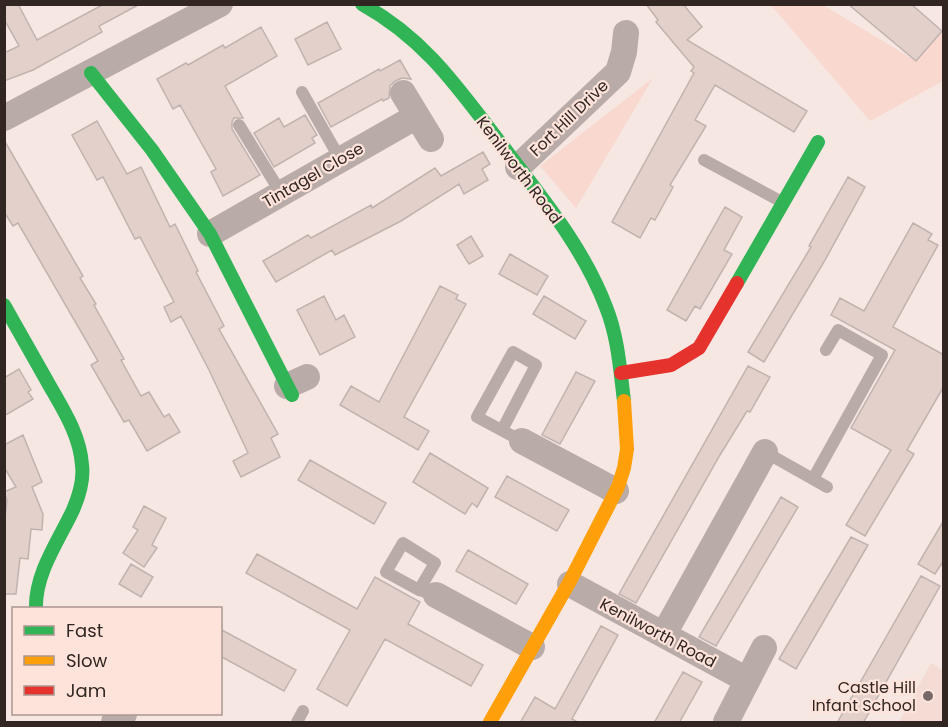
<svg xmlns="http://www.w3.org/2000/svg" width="948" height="727" viewBox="0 0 948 727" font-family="Poppins,sans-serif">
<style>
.built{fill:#f4dbd4}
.green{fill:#f8d8cf}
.building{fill:#e3d0ca;stroke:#c0b3af;stroke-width:1.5}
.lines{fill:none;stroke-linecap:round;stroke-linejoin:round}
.lane{stroke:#b9aca8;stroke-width:12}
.street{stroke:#b9aca8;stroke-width:26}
.fast{stroke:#30b455;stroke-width:14}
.slow{stroke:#ff9f0a;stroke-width:14}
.jam{stroke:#e5322d;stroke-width:14}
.poi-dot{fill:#776a66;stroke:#fee3db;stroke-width:2}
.labels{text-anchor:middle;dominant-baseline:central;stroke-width:4.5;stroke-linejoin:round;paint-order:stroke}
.street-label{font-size:16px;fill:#322622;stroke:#fee3db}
.poi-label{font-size:16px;fill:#322622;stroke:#fee3db;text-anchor:end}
</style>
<rect width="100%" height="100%" fill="#f6e7e3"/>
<path class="built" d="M 931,663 L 943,670 L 943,722 L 899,722 Z"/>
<path class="green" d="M 771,5 L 823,5 L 916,61 L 943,31 L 943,81 L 870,121 Z
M 653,78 L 576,208 L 540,166 Z"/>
<path class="building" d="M 4,4 L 18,4 L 37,40 L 104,4 L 140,4 L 99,26 L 102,32 L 33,70 L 4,81 L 4,53 L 19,46 L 4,19 Z
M 646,4 L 683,4 L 702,27 L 687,40 L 807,111 L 794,132 L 715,85 L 695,120 L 706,126 L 670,185 L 673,187 L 655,220 L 651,218 L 640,238 L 612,222 L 694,73 L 691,71 L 694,67 L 656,22 L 658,20 Z
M 848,4 L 911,4 L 942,31 L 916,61 Z
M 327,22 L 341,49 L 308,65 L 295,39 Z
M 261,27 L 277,56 L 225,86 L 243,118 L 234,118 L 232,122 L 232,129 L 260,175 L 223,196 L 211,172 L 216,169 L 180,105 L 173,109 L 157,79 L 186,63 L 188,65 L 223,45 L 225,48 Z
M 400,60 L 411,79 L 402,78 L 395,81 L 390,86 L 389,98 L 383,101 L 382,99 L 331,127 L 318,103 L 379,69 L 380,71 Z
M 305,115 L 317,135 L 312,138 L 315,143 L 274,167 L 254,133 L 279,118 L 284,127 Z
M 97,121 L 127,174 L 141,167 L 170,227 L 175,224 L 198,271 L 196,272 L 224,326 L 219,329 L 278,434 L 271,438 L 280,457 L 241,477 L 233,461 L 248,453 L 209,370 L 181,316 L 171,322 L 164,307 L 174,302 L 140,237 L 135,239 L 103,177 L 97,180 L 72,135 Z
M 4,140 L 83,276 L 80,278 L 96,304 L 94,305 L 124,359 L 121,360 L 141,396 L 149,392 L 164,417 L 169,414 L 180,432 L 147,451 L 129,420 L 124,422 L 91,365 L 98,361 L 18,223 L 13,226 L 4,212 Z
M 483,152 L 490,164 L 482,169 L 488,180 L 464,194 L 459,184 L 401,221 L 335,255 L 332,250 L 276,282 L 263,261 L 308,235 L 311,238 L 371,205 L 372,208 L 435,168 L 441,176 Z
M 848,177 L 865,187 L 824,262 L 764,362 L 748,352 L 811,247 L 809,246 Z
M 725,207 L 742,217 L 724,250 L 732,254 L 700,309 L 695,306 L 686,321 L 667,310 Z
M 913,223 L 932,234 L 928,240 L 938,245 L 893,327 L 944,355 L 944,386 L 907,450 L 914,454 L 865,536 L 846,525 L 891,450 L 851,428 L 895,350 L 831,315 L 840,298 L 864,311 Z
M 471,236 L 483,256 L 469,264 L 457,245 Z
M 510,254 L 548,276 L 537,295 L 499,274 Z
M 440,286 L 458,295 L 456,299 L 466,304 L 404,417 L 429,431 L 418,450 L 340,405 L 351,386 L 379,402 Z
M 324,296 L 336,320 L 344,315 L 355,337 L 320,355 L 297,310 Z
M 544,296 L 586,321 L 575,339 L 533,314 Z
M 748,366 L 770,377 L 750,412 L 747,411 L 720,455 L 636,603 L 619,594 Z
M 19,369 L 31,390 L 28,392 L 33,399 L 4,416 L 4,378 Z
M 576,372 L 595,381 L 560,444 L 542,435 Z
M 23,435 L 42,482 L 32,487 L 43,514 L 42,530 L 31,529 L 28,559 L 20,558 L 16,594 L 4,594 L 4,526 L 7,500 L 4,492 L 16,487 L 4,467 L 4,445 Z
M 430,453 L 488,488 L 477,507 L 472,503 L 465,514 L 413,482 Z
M 310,460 L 386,503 L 374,524 L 298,480 Z
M 507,476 L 569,510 L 557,531 L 495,497 Z
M 781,497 L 798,507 L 716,646 L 699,637 Z
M 144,506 L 166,518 L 152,545 L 157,548 L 144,567 L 123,553 L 138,530 L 133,527 Z
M 944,520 L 944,560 L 935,574 L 918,564 Z
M 851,537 L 868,545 L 796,669 L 779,659 Z
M 468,550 L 528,584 L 516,604 L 456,571 Z
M 257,554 L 357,609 L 375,577 L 420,602 L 408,624 L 483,665 L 471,686 L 385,639 L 347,706 L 317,689 L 350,630 L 246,573 Z
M 131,564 L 153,577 L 141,597 L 119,584 Z
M 921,576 L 940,586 L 863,723 L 837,723 Z
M 601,626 L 618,635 L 572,719 L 579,723 L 520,723 L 535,697 L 555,709 Z
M 220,629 L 296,670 L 284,691 L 220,656 Z
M 683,672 L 702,682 L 679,723 L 654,723 Z"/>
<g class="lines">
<path class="lane" d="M 302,92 L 340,159
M 239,125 L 281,193
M 704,160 L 782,202
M 502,430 L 536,365 L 513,352 L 477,417 L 522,441
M 765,452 L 827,487
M 813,479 L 882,355 L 838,330 L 826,350
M 419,590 L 435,563 L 403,543 L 386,572 L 419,590 L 436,595
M 297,722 L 303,711"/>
<path class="street" d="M 403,93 L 431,139
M 4,118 L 220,4
M 518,167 L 618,72 L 624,52 L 626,33
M 210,234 L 417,116
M 287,386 L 307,377
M 522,441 L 616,491
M 570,584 L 747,680
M 436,595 L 532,647
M 664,634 L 765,452
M 114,722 L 124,714
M 726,722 L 764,648"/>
<path class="fast" d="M 362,4 C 429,41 462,94 508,153 C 545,202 584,249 606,307 C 618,337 620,369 624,401
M 91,73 L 152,150 L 210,234 L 292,395
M 737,283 L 818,142
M 4,305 C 18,330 33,356 47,381 C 62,408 80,434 82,465 C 84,480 79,496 73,510 C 59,540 35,573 36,608"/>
<path class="slow" d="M 490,722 L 570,581 L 618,487 L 624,468 L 627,449 L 624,401"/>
<path class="jam" d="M 621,373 L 671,365 L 699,348 L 737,283"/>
</g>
<circle class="poi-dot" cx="928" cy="696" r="6"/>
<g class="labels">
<g class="street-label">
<text transform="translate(569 118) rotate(-44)">Fort Hill Drive</text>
<text transform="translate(519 170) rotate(53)">Kenilworth Road</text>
<text transform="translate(313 175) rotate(-30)">Tintagel Close</text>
<text transform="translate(658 633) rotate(28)">Kenilworth Road</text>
</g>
<g class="poi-label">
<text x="916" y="687">Castle Hill<tspan x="916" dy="18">Infant School</tspan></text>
</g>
</g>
<rect width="948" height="727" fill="none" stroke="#322622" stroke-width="12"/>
<rect x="12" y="607" width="210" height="108" fill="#fee3db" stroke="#ac9791" stroke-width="1.5"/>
<rect x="24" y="626" width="30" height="9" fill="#30b455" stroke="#ac9791" stroke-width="1.5"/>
<text x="66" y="637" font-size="18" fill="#322622">Fast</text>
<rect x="24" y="656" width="30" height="9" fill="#ff9f0a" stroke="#ac9791" stroke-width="1.5"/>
<text x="66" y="667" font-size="18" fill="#322622">Slow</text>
<rect x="24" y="686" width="30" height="9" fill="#e5322d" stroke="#ac9791" stroke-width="1.5"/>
<text x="66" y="697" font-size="18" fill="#322622">Jam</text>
</svg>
